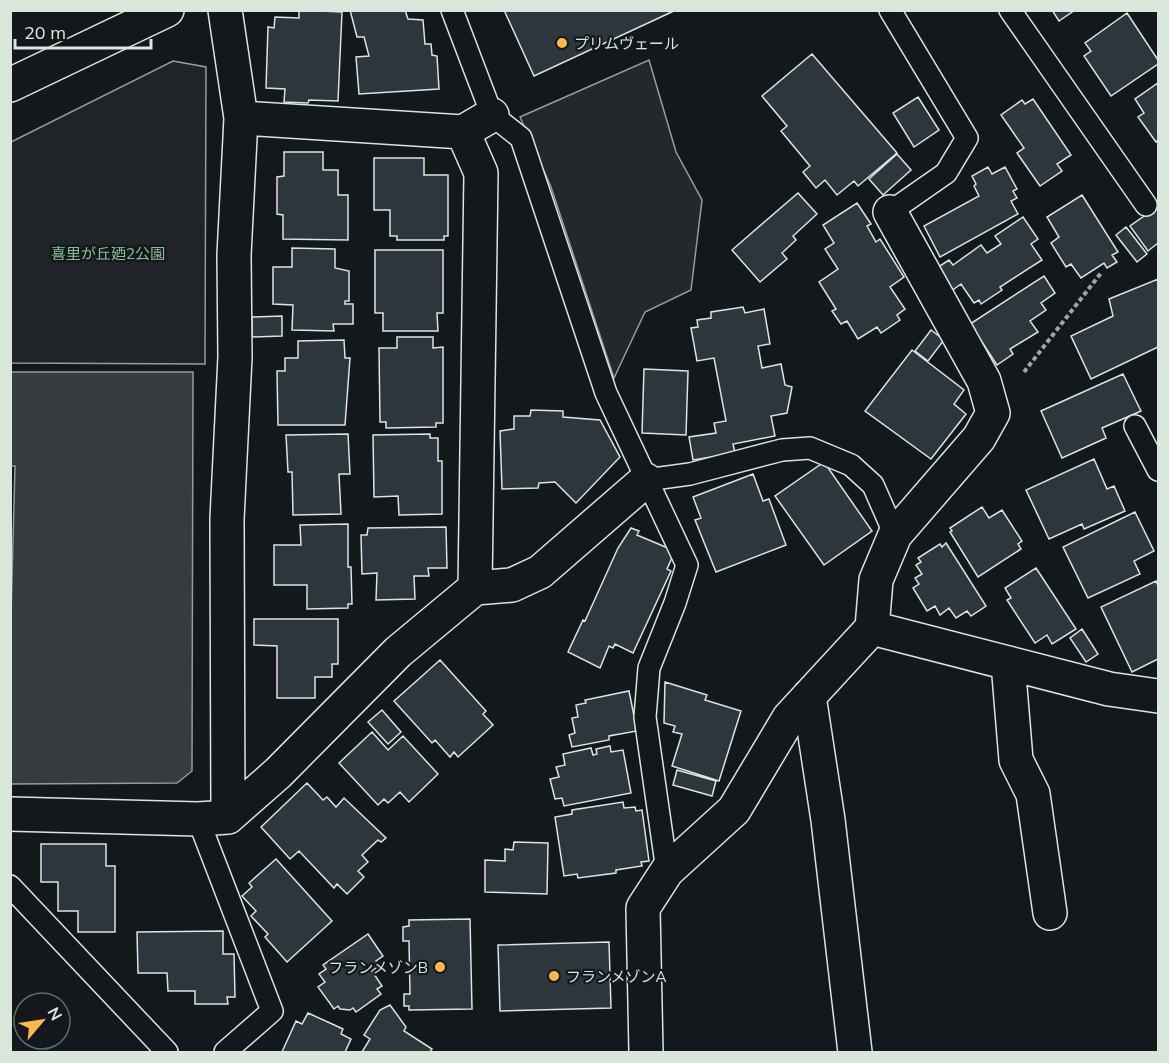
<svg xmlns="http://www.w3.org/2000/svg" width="1169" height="1063" viewBox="0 0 1169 1063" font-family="Mulish,'Noto Sans JP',sans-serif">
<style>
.green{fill:#202428;stroke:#939e99;stroke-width:1.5}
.parking{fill:#24282b;stroke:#939e99;stroke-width:1.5}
.water{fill:#363b3e;stroke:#939e99;stroke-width:1.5}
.building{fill:#2c363c;stroke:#d8e6dc;stroke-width:1.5}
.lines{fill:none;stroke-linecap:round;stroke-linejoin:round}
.service-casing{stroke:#d8e6dc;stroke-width:24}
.minor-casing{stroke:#d8e6dc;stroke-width:36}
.tertiary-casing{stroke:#d8e6dc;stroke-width:36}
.path{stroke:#9da8a2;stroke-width:4;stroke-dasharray:4.5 3;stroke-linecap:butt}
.service{stroke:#14181c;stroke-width:21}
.minor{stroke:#14181c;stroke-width:33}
.tertiary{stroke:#14181c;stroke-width:33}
.poi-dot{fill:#ffb74d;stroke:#14181c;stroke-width:2}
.labels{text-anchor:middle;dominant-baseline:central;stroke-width:4.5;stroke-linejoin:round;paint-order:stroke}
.poi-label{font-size:15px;fill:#d8e6dc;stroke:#14181c;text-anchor:start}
.park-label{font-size:15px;fill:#8ac095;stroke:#14181c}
</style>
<rect width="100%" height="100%" fill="#14181c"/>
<path class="green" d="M 173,61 L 206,67 L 205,364 L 11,363 L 11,142 Z"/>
<path class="parking" d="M 649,60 L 676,152 L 702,200 L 691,290 L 645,312 L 614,378 L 551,187 L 520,117 Z"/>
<path class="water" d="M 11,372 L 193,372 L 192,771 L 177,783 L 11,784 L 10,655 L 15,466 L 10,466 Z"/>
<path class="building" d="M 299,10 L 342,12 L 338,101 L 309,100 L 308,103 L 284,102 L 285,89 L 266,88 L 268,27 L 274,28 L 275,17 L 299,18 Z
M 350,10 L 405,10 L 408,19 L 423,20 L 425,44 L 431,44 L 432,55 L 437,56 L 439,89 L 359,94 L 356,57 L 369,56 L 364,37 L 357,37 Z
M 504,10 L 676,10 L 534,76 Z
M 1052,10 L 1075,10 L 1059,21 Z
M 1127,13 L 1158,60 L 1158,64 L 1111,96 L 1084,56 L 1091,51 L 1085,43 Z
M 812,54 L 897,153 L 858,186 L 854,181 L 837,195 L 825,180 L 816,188 L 803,172 L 810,166 L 781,131 L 787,126 L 762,96 Z
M 1158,83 L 1158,140 L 1156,142 L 1138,117 L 1144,113 L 1135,99 Z
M 918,97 L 939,130 L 914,147 L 893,113 Z
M 1033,99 L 1071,155 L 1057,164 L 1062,171 L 1040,186 L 1017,153 L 1024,148 L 1001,115 L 1022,100 L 1025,104 Z
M 284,152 L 323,152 L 323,170 L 338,170 L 338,195 L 348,195 L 348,240 L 283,239 L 283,215 L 277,214 L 277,177 L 284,176 Z
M 897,154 L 911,170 L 883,195 L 869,179 Z
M 374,158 L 424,158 L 424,175 L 448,175 L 448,236 L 444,236 L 444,240 L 397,240 L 397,236 L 390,236 L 390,210 L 374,210 Z
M 988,167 L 992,174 L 1005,167 L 1017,189 L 1013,191 L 1017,198 L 1011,201 L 1018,214 L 940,257 L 924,226 L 979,196 L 974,186 L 976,184 L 972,176 Z
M 798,193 L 817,214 L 793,236 L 796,240 L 782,253 L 787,259 L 760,282 L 732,250 Z
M 1082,195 L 1118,252 L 1112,255 L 1117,262 L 1107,268 L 1104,263 L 1081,278 L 1071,264 L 1066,267 L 1051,243 L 1059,237 L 1047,217 Z
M 857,203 L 871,224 L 867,226 L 876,242 L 880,239 L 904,277 L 890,287 L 905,309 L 897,315 L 900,320 L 881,333 L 877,327 L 858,339 L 847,321 L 841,324 L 832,311 L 836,309 L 819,282 L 838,269 L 825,249 L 834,243 L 823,225 Z
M 1157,207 L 1158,209 L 1158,243 L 1148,251 L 1130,226 Z
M 1023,217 L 1038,239 L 1031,244 L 1042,260 L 1000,287 L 1002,290 L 981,304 L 979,300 L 974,303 L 961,284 L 947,294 L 932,271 L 949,260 L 953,265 L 981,245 L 987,253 L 1001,244 L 995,236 Z
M 1126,227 L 1147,254 L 1137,262 L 1116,235 Z
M 292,248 L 335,249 L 335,268 L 349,271 L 349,301 L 345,301 L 345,304 L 353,304 L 353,324 L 333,324 L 334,331 L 292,330 L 293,305 L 273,304 L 273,267 L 292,267 Z
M 375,250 L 443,250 L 443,313 L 437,313 L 438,331 L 383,331 L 383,313 L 375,313 Z
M 1044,276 L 1055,293 L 1041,303 L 1046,310 L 1030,321 L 1038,332 L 1010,349 L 1013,354 L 997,365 L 970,324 Z
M 1158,279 L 1158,347 L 1091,379 L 1071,336 L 1113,316 L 1109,299 Z
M 743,307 L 745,313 L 764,309 L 770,344 L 758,346 L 762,368 L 781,364 L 785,385 L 792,387 L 787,413 L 771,416 L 775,436 L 733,444 L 735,453 L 693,460 L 689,437 L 716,433 L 714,423 L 726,421 L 714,358 L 697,361 L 691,328 L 698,327 L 697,320 L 711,318 L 711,312 Z
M 282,316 L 282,336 L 252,337 L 252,317 Z
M 931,330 L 944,340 L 928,361 L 915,351 Z
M 397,337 L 433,337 L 433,348 L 443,347 L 443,423 L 436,423 L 436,427 L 386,428 L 386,422 L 380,422 L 379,348 L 397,348 Z
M 344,340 L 345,358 L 350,358 L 345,425 L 278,425 L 277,371 L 285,371 L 285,358 L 298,358 L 298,341 Z
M 912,350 L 964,390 L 954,404 L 966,414 L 931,459 L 865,411 Z
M 644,369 L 688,371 L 686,435 L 642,433 Z
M 1123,374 L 1141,411 L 1102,428 L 1106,438 L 1062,458 L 1041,411 Z
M 531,410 L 563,411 L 563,417 L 600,420 L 620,457 L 576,503 L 555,482 L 539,483 L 538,488 L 502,489 L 500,431 L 514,429 L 514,416 L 530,416 Z
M 348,434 L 350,474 L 339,474 L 341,514 L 293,515 L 292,472 L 288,472 L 286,435 Z
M 430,434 L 430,438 L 438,438 L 438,461 L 442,461 L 442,514 L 399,515 L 398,496 L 374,497 L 373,435 Z
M 1094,459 L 1107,489 L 1114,486 L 1125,511 L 1084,529 L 1082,524 L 1049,539 L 1026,490 Z
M 824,462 L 872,531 L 824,565 L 775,496 Z
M 753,474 L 763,501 L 769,499 L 786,545 L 716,572 L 695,520 L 701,518 L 693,497 Z
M 982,507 L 989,518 L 1002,510 L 1022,541 L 1018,544 L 1021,549 L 978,577 L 950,532 L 952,531 L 950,528 Z
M 1135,512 L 1154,551 L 1134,561 L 1140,574 L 1088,598 L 1063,547 Z
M 348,524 L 348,567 L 351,567 L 352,604 L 348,604 L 348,608 L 307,609 L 307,585 L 274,585 L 274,545 L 301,545 L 300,525 Z
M 446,527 L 447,568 L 428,568 L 429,576 L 414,576 L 415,599 L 376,600 L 377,573 L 362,574 L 361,535 L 367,535 L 368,528 Z
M 631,528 L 639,531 L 637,535 L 675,551 L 667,569 L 671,571 L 633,653 L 615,644 L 613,648 L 609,646 L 600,668 L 568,652 L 583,620 L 585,621 L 618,548 Z
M 946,543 L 986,606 L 971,616 L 967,611 L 956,618 L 949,608 L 940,615 L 935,606 L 927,611 L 913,588 L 919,584 L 915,578 L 922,574 L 916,565 L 921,562 L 918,558 L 940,544 L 942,547 Z
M 1036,568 L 1076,629 L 1052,644 L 1047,635 L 1035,643 L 1007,600 L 1011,598 L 1005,588 Z
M 1156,581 L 1158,586 L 1158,659 L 1132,672 L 1101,607 Z
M 254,619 L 338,619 L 338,664 L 332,664 L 332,677 L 315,677 L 315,698 L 277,698 L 277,646 L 254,645 Z
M 1082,629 L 1098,654 L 1086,662 L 1070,638 Z
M 440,660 L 486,711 L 483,714 L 493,725 L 458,757 L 454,752 L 450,757 L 435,740 L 432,743 L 394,701 Z
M 665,682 L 707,695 L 705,700 L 741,711 L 719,781 L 672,766 L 682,734 L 673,732 L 675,726 L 664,723 Z
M 629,691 L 637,731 L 609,736 L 609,740 L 572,747 L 569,735 L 575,733 L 572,718 L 578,717 L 576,705 L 586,703 L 585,700 Z
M 382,710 L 401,732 L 388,744 L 368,722 Z
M 372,732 L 388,750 L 403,736 L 438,774 L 409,802 L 400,792 L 388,803 L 384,799 L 378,805 L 339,763 Z
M 610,746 L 611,752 L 623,750 L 631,793 L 564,806 L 562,798 L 555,799 L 550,779 L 559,777 L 556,767 L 565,765 L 563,754 L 591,748 L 593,755 L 597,754 L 596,749 Z
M 677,770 L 716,781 L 712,796 L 673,785 Z
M 307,783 L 323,800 L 327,797 L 336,807 L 344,798 L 386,838 L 381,842 L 378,840 L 362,855 L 368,862 L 358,871 L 364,877 L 347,894 L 337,884 L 334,888 L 299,851 L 290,859 L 261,827 Z
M 623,802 L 624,808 L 635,807 L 636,811 L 642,810 L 649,861 L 641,862 L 642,866 L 616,870 L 616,873 L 578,878 L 577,874 L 564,876 L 555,817 L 572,814 L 572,810 Z
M 514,842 L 548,843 L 547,894 L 485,892 L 485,860 L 505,861 L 505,849 L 513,850 Z
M 41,844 L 106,844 L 106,866 L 115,866 L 115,932 L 78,932 L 78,911 L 58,911 L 58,882 L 41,882 Z
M 276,859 L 332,921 L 287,962 L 265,937 L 268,934 L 251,916 L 256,911 L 242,896 L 252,887 L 249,883 Z
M 470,919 L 472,1009 L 409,1010 L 409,1006 L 404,1006 L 404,994 L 410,994 L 409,941 L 403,941 L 403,927 L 409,926 L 409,920 Z
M 223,931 L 223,954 L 234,954 L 235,997 L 227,997 L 228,1004 L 195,1004 L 195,991 L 168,991 L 167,973 L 138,973 L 137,932 Z
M 368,934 L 383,956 L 376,961 L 379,966 L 372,971 L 382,986 L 377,989 L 381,994 L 356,1012 L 353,1008 L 350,1010 L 340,1009 L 338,1006 L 334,1009 L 318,987 L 325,982 L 319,974 L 326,969 L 323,965 Z
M 609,942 L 611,1008 L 500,1011 L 498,945 Z
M 390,1005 L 406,1027 L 404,1031 L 432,1049 L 430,1052 L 362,1052 L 370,1039 L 364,1035 L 380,1010 Z
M 308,1013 L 343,1029 L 341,1034 L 351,1039 L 345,1052 L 282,1052 L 296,1021 L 302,1024 Z"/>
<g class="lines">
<defs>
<path id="service" d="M 452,10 L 492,115 L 521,138 L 606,393 L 687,565 L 675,603 L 649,668 L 645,717 L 667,871
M 1010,10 L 1146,205
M 890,212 L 946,173 L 967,138 L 890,10
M 1135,426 L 1158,470
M 646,480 L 690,474 L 782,450 L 810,448 L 851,465 L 873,485 L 895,535
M 198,819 L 272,1011 L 225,1052
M 10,886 L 167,1052"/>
<path id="minor" d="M 225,10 L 241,118 L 234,255 L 235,357 L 227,519 L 228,817
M 463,132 L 492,115
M 475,588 L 512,585 L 540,572 L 646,480
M 872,628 L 1109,689 L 1158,696
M 1008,663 L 1016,760 L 1033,794 L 1050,913
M 809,696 L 828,820 L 855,1052
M 10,814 L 198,819 L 228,817 L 278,773 L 398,652 L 475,588 L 481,173 L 463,132 L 241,118
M 646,1052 L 643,908 L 667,871 L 734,810 L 789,718 L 872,628 L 876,580 L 895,535 L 979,438 L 993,413 L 984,381 L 890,212"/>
<path id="tertiary" d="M 10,85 L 167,10"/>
</defs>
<use href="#service" class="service-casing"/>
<use href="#minor" class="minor-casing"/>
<use href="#tertiary" class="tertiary-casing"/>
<path class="path" d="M 1024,372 L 1101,273"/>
<use href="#service" class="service"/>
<use href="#minor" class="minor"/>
<use href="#tertiary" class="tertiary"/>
</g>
<g class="poi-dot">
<circle cx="562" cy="43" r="6"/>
<circle cx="440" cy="967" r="6"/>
<circle cx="554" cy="976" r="6"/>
</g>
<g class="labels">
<g class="poi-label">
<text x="574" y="43">プリムヴェール</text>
<text x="428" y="967" text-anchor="end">フランメゾンB</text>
<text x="566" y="976">フランメゾンA</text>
</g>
<g class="park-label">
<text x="108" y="253">喜里が丘廼2公園</text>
</g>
</g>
<rect width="1169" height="1063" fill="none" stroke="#d8e6dc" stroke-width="24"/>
<g transform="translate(42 1021) rotate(61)"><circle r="28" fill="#14181c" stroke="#626a69" stroke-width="1.5"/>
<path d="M0-4.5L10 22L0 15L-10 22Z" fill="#ffb74d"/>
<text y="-9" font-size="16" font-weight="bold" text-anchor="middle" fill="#d8e6dc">N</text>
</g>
<path d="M15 39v9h136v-9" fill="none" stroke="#d8e6dc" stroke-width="3"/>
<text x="24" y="39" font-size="18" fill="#d8e6dc" stroke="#14181c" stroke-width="4.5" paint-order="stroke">20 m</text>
</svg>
